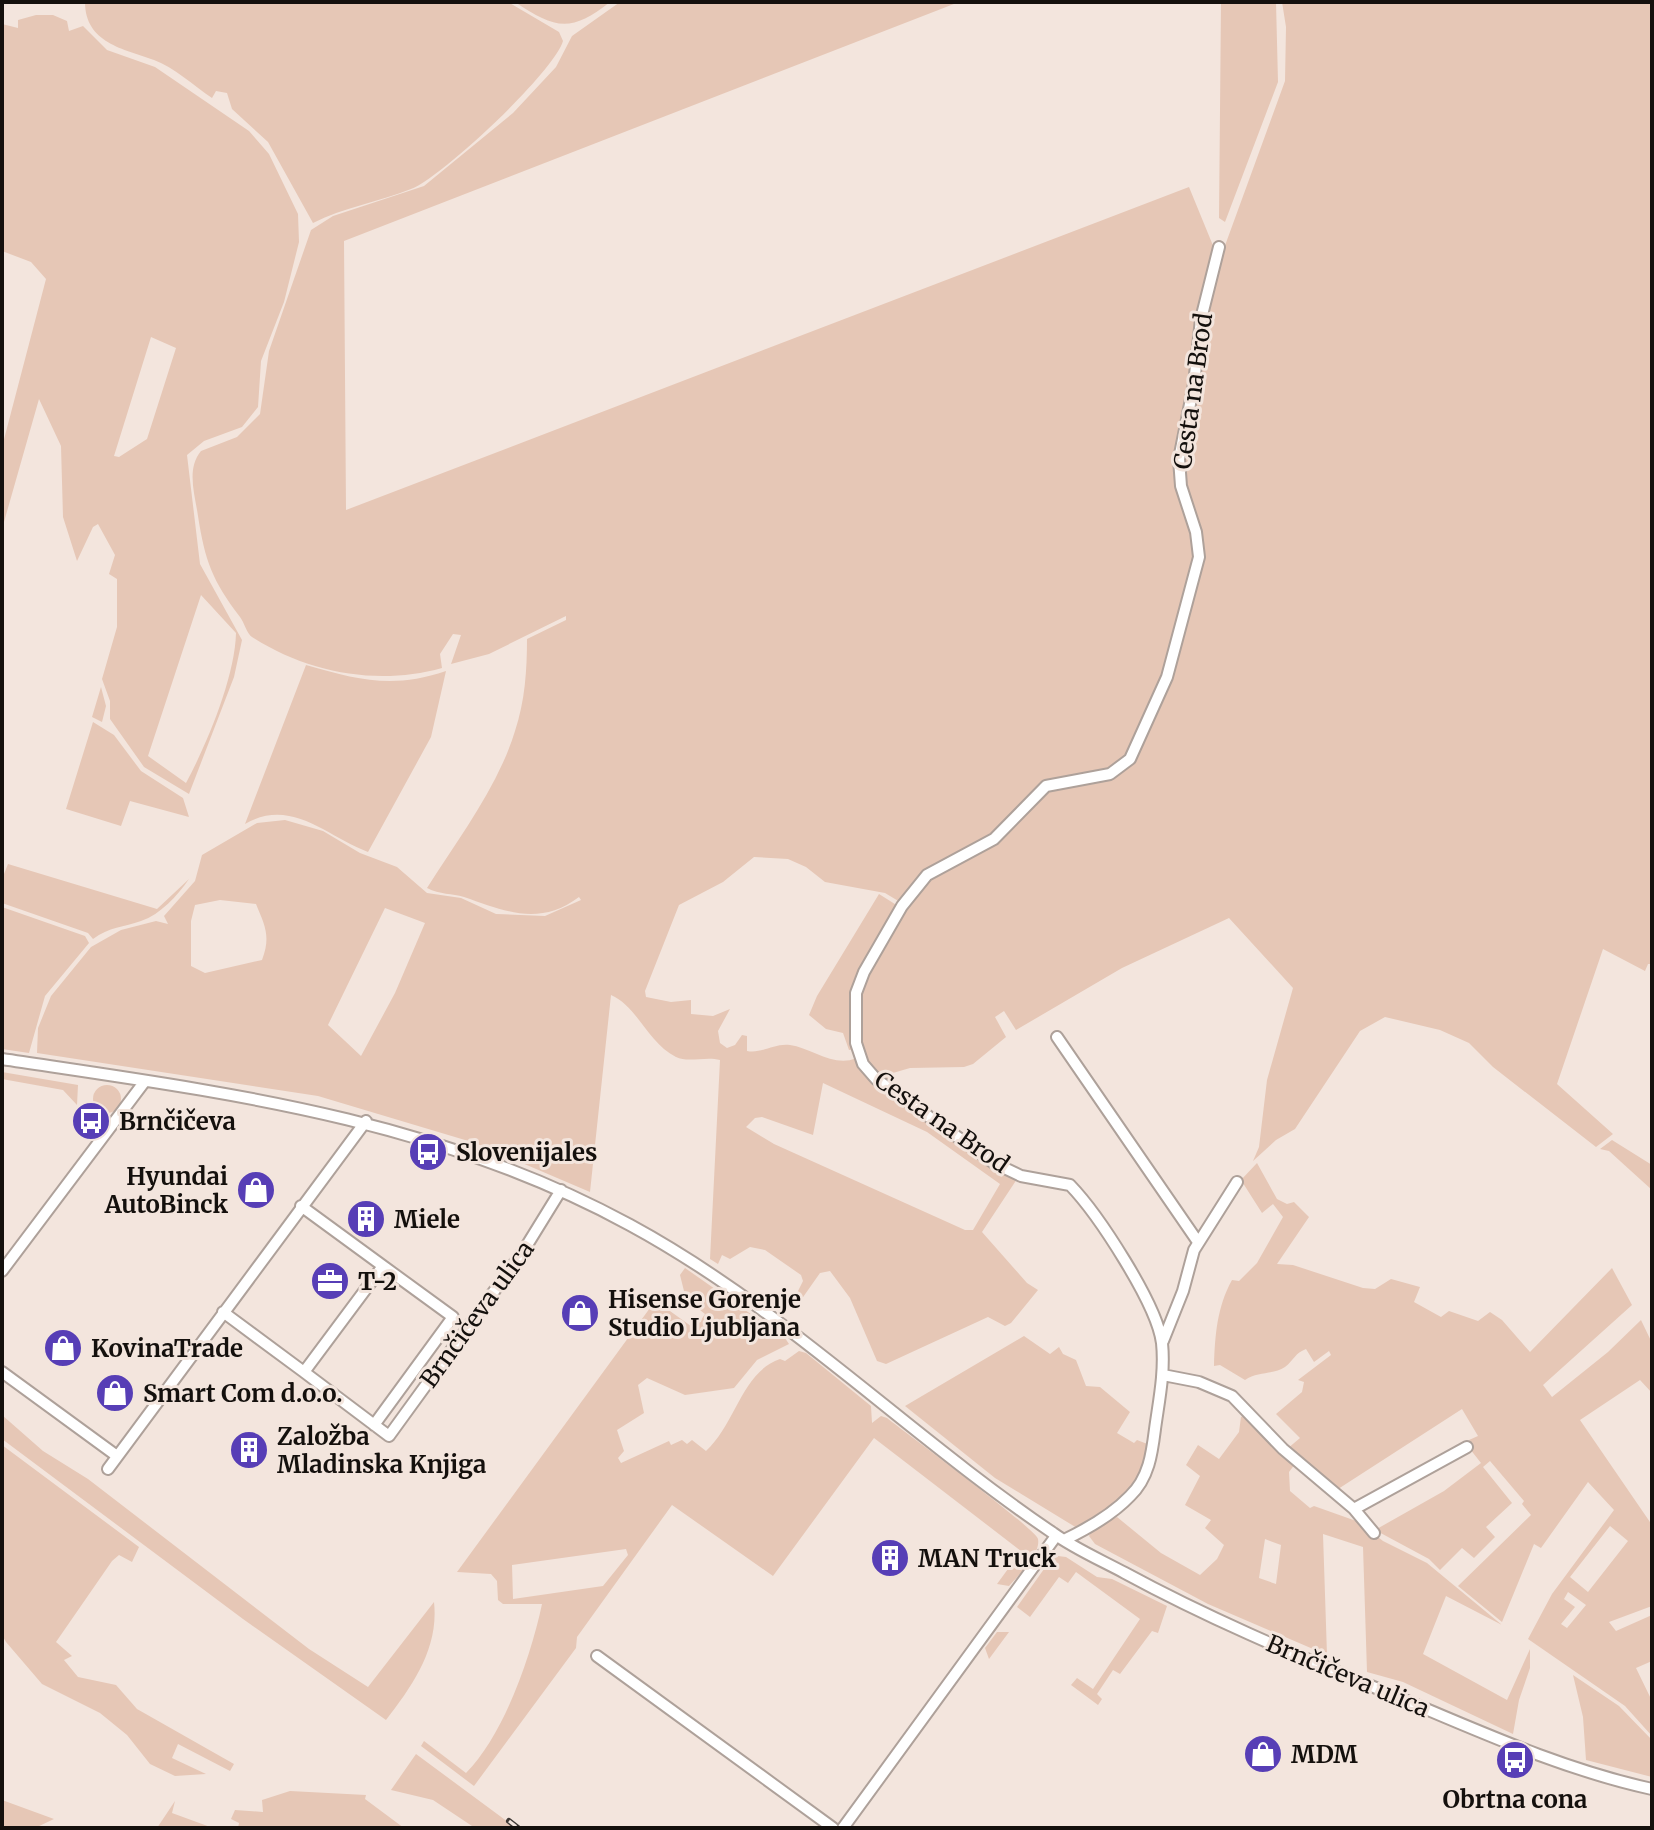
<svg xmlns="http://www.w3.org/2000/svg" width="1654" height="1830" viewBox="0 0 1654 1830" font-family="Merriweather,serif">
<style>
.green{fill:#e6c7b6;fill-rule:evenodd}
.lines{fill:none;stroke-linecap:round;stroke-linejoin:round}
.minor-casing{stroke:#aea19a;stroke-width:14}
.minor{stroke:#fff;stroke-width:10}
.rail-casing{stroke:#3e3834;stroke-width:6}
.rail{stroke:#f3e5dd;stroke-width:3;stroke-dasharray:9;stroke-linecap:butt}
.labels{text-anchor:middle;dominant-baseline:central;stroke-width:6;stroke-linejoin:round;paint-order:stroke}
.street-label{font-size:24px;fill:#14100d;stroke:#f3e5dd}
.poi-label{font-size:24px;font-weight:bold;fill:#14100d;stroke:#f3e5dd;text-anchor:start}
</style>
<rect width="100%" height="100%" fill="#f3e5dd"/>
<path class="green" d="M 85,2 L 508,2 L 559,32 L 563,41 C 554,72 442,177 411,189 C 379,202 344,207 313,223 L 268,142 L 232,109 L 227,93 L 216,91 L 212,98 C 194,86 174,67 154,60 C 124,49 85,43 85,2 Z
M 515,2 L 610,2 C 571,33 555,29 515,2 Z
M 620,2 L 959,2 L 344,241 L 346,510 L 1189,187 L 1214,248 L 1200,312 L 1193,311 L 1191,315 L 1197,326 L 1192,373 L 1176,444 L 1175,474 L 1196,553 L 1163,685 L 1144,713 L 1132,748 L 1127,757 L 1111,770 L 1069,776 L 1042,784 L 1013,818 L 982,842 L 953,855 L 920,877 L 900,902 L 885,893 L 825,882 L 806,867 L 788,859 L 754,857 L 723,882 L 679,905 L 645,991 L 646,997 L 671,1002 L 691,1000 L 691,1014 L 713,1016 L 730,1009 L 718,1031 L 720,1043 L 727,1048 L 735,1045 L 742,1035 L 747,1036 L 747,1051 C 762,1054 774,1043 790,1045 C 811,1048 835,1068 856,1058 C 872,1089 982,1161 1017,1179 L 982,1232 L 1027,1283 L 1038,1290 L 1011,1323 L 1005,1326 L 988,1317 L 886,1364 L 877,1361 L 850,1298 L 830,1271 L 820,1273 L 801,1300 L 796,1295 L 803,1281 L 801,1275 L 765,1250 L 750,1247 L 730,1259 L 722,1255 L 718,1264 L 710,1259 L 720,1060 C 706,1056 688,1063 676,1057 C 648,1043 638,1007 611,995 L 590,1192 L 475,1143 L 318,1096 L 37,1053 L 38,1028 L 51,996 L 91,947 L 121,930 L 156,921 L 168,924 L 164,916 L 195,881 L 202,855 L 257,823 L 285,820 L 323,831 L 360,853 L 397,867 L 427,893 L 461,898 L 496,914 L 545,916 L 581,900 L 579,897 C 539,927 505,911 464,897 C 452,893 440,895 427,888 C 458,839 498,787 515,731 C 525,701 527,670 527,639 L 566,620 L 566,616 L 489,654 L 451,664 L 461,635 L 453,634 L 440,654 L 442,668 C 378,686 308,673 252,637 C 247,634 244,622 240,617 C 212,580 205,561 198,516 C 195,495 186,469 201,451 L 237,437 L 260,414 L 269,351 L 311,230 L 333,216 L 424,186 L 513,113 L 556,67 L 572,36 ZM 220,900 L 256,904 C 265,926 271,936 262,960 L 205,973 L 191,966 L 191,921 L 195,905 ZM 385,908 L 425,923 L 395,993 L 361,1056 L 328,1025 ZM 823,1083 L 927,1132 L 1000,1184 L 973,1230 L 965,1230 L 774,1144 L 746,1127 L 755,1118 L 762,1117 L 813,1135 Z
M 1221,2 L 1276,2 L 1278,82 L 1225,222 L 1219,218 Z
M 1282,2 L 1652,2 L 1652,964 L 1648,964 L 1645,971 L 1603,949 L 1557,1084 L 1613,1134 L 1596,1147 L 1493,1067 L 1469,1043 L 1440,1030 L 1385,1017 L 1360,1031 L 1295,1129 L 1276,1140 L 1253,1161 L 1259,1147 L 1267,1080 L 1293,988 L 1229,918 L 1122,968 L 1016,1030 L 1004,1011 L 995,1017 L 1006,1037 L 973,1064 L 964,1067 L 910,1068 L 886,1075 L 932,1113 L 868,1067 L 860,1049 L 856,1009 L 863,980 L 910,898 L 925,882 L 1000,840 L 1044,791 L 1103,780 L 1134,760 L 1201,563 L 1182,453 L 1219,262 L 1285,81 L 1286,27 Z
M 36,15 L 53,15 L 67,21 L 69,31 L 83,26 L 107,50 L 155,67 L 249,131 L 269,154 L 298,214 L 299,242 L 284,302 L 261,361 L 258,407 L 242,427 L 204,441 L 187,455 L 200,564 L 242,640 L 234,677 L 189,794 L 144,767 L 110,719 L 110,701 L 102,679 L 117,627 L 117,579 L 109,574 L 115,555 L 98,524 L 93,527 L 77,561 L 63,517 L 61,446 L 39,399 L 2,529 L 2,447 L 46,279 L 31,262 L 2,251 L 2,24 L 18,28 L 18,20 ZM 151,337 L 176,348 L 147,439 L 119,457 L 114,456 ZM 201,595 L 236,633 C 235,677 207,744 186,783 L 148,756 Z
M 306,665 C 358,680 393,689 446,671 L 431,737 L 368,852 C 327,837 292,797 245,824 Z
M 101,687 L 106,706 L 102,722 L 92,717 Z
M 93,722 L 114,735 L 141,771 L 183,798 L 189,817 L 130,801 L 121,826 L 66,809 Z
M 8,864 L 157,909 L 189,879 C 177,896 161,914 141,921 C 124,927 109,927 93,939 L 88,933 L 2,903 L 2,879 Z
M 879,894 L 898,906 L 857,977 L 854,1049 L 849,1050 L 843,1033 L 826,1029 L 809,1015 L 817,996 Z
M 2,907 L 85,936 L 89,943 L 45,996 L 29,1053 L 2,1049 Z
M 2,1072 L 78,1085 L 77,1105 L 63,1090 L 2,1079 Z
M93 1099a14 14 0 1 1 28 0a14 14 0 1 1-28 0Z
M 1612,1140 L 1652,1165 L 1652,1190 L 1609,1151 L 1600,1149 Z
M 1257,1163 L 1277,1199 L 1287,1204 L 1294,1202 L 1309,1217 L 1277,1264 L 1293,1265 L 1363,1288 L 1375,1289 L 1391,1279 L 1420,1287 L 1414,1302 L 1441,1317 L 1449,1311 L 1478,1321 L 1490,1312 L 1502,1320 L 1530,1352 L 1612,1268 L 1632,1305 L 1543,1385 L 1552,1397 L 1608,1352 L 1641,1320 L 1652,1343 L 1652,1393 L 1640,1380 L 1580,1420 L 1652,1525 L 1652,1606 L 1609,1622 L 1616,1631 L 1652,1615 L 1652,1661 L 1636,1668 L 1652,1701 L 1652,1736 L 1625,1706 L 1528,1639 L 1552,1594 L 1614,1510 L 1588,1482 L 1541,1548 L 1534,1544 L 1502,1622 L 1458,1586 L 1531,1515 L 1522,1504 L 1524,1501 L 1490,1461 L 1483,1467 L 1512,1503 L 1486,1527 L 1495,1537 L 1474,1558 L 1462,1548 L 1440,1570 L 1429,1559 L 1375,1530 L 1444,1491 L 1481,1463 L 1470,1449 L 1473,1446 L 1469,1440 L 1478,1436 L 1462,1409 L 1335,1491 L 1287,1449 L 1300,1438 L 1276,1414 L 1302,1392 L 1304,1382 L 1298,1380 L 1331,1355 L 1329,1351 L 1314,1362 L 1306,1349 C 1295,1353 1294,1360 1285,1367 C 1273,1375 1258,1371 1245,1380 L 1220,1365 L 1214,1366 C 1215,1335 1217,1307 1232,1280 L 1239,1281 L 1257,1263 L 1283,1217 L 1273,1204 L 1262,1213 L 1241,1180 ZM 1610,1526 L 1628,1541 L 1588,1592 L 1570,1577 ZM 1568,1592 L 1586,1605 L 1567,1628 L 1561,1624 L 1575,1607 L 1564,1599 Z
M 685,1268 L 785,1338 L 789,1344 L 757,1360 L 734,1388 L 685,1395 L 647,1378 L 638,1385 L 644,1413 L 617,1430 L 624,1451 L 618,1458 L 621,1463 L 669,1441 L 671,1445 L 682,1440 L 687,1444 L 692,1440 L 706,1451 C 736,1423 742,1372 780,1359 L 785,1361 L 799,1351 L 806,1353 L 871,1406 L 872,1423 L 881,1416 L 887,1418 C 906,1433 1036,1529 1038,1539 C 1041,1554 1018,1576 1009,1586 L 997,1584 L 1021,1551 L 874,1438 L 773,1576 L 672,1505 L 577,1637 L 576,1648 L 474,1786 L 421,1746 L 424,1741 L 466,1773 C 504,1735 531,1656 542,1604 L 503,1604 L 498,1600 L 497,1581 L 491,1574 L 457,1572 L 658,1297 L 663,1306 L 695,1329 L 705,1314 L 686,1299 L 680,1275 ZM 626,1549 L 628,1555 L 603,1586 L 513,1599 L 512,1565 Z
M 1024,1336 L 1050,1354 L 1059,1347 L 1063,1354 L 1076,1360 L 1086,1386 L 1100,1387 L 1130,1412 L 1117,1433 L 1134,1443 L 1137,1440 L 1150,1445 C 1138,1491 1116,1504 1077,1528 L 995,1478 L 905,1406 Z
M 1247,1414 L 1295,1464 L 1289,1472 L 1290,1491 L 1310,1508 L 1314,1506 L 1359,1522 L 1383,1541 L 1427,1563 L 1502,1625 L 1446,1596 L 1423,1654 L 1507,1700 L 1530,1649 L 1530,1668 L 1519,1700 L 1513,1734 L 1403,1682 L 1367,1672 L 1363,1547 L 1323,1534 L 1327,1655 L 1208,1604 L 1095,1544 L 1089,1536 L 1093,1528 L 1117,1517 L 1161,1553 L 1200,1575 L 1217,1559 L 1224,1545 L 1205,1528 L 1211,1520 L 1185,1505 L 1200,1476 L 1186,1465 L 1198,1445 L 1219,1459 L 1239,1432 L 1241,1417 ZM 1265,1539 L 1281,1545 L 1276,1584 L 1259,1578 Z
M 2,1415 L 43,1451 L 88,1479 L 309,1649 L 368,1687 L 434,1602 C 439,1648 413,1685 386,1720 L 243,1619 L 2,1439 Z
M 2,1445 L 139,1547 L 132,1562 L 119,1555 L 112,1561 L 56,1642 L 72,1656 L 64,1660 L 78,1677 L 116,1685 L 137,1709 L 234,1764 L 230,1771 L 178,1744 L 172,1758 L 206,1774 L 175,1776 L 150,1764 L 127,1735 L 100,1713 L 42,1684 L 6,1642 L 2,1635 Z
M 1058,1556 L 1066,1557 L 1097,1577 L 1112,1579 L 1167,1606 L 1158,1633 L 1152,1631 L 1120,1674 L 1113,1670 L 1097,1694 L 1102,1699 L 1098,1705 L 1071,1685 L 1077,1678 L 1093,1689 L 1140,1619 L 1076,1572 L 1068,1583 L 1059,1577 L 1030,1617 L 1017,1607 L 1049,1562 Z
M 997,1632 L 1009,1632 L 989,1659 L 985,1648 Z
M 1573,1675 L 1619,1706 L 1652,1740 L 1652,1777 L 1586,1760 L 1583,1717 Z
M 416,1754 L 516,1828 L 475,1828 L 433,1800 L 391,1790 Z
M 290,1791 L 366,1795 L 365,1799 L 404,1828 L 238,1828 L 239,1823 L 231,1819 L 235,1810 L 263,1812 L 262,1800 Z
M 2,1800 L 54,1819 L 35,1828 L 5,1828 L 2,1824 Z
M 175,1801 L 172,1813 L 213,1828 L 157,1828 Z"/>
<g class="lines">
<defs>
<path id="minor" d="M 1057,1037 L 1198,1242
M 2,1059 C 221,1092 432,1117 630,1225 C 785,1309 908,1435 1053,1533 C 1075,1549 1101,1560 1125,1573 C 1206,1617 1291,1653 1376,1688 C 1466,1725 1556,1768 1652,1789
M 2,1271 L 145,1081
M 223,1312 L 304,1372 L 383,1266 L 301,1206
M 1163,1341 L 1183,1291 L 1194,1250 L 1237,1182
M 2,1372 L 117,1456
M 304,1372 L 389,1436 L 524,1250 L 561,1190
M 1163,1375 L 1199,1382 L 1232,1396 L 1283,1449 L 1354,1509 L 1374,1533
M 374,1425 L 453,1317 L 383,1266
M 108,1469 L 366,1121
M 1354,1509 L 1467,1447
M 1064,1540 C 1087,1529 1112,1515 1130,1496 C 1149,1478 1152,1453 1155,1429 C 1159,1400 1165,1372 1162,1343 C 1157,1304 1098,1214 1070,1185 L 1021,1176 L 994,1163 L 876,1079 L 863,1064 L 856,1043 L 856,993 L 864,972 L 902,906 L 927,875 L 994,839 L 1046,786 L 1110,774 L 1130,759 L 1167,677 L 1199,557 L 1196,532 L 1181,486 L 1179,459 L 1194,384 L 1201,319 L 1219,247
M 597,1656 L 833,1828
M 843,1828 L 1056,1536"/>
</defs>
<use href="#minor" class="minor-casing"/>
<use href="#minor" class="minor"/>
<defs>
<path id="rail" d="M 509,1821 L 518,1828"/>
</defs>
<use href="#rail" class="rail-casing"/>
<use href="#rail" class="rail"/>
</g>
<defs>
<symbol id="bus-disc" viewBox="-11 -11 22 22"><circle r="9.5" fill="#573eb6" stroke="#f3e5dd"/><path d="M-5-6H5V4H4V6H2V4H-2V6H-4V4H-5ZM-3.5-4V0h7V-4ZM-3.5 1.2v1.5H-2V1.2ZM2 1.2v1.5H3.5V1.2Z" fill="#fff"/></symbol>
<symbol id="shop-disc" viewBox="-11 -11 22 22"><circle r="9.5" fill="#573eb6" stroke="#f3e5dd"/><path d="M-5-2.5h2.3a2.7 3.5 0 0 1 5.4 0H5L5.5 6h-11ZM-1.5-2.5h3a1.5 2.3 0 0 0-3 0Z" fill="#fff"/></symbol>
<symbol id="building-disc" viewBox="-11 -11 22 22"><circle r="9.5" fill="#573eb6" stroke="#f3e5dd"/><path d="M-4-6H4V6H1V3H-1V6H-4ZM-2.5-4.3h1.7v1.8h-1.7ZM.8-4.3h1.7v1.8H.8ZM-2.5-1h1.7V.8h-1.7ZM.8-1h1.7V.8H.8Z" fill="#fff"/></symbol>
<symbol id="office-disc" viewBox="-11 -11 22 22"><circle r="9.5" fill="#573eb6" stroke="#f3e5dd"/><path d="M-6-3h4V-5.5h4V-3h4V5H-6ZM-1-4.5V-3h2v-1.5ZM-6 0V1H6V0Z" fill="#fff"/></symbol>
</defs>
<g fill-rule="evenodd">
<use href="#bus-disc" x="69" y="1099" width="44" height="44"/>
<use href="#bus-disc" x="406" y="1130" width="44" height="44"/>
<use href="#shop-disc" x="234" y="1168" width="44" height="44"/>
<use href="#building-disc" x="344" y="1197" width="44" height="44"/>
<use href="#office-disc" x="308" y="1259" width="44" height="44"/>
<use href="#shop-disc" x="558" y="1291" width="44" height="44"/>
<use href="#shop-disc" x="41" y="1326" width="44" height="44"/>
<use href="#shop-disc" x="93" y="1371" width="44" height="44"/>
<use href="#building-disc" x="227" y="1428" width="44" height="44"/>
<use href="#building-disc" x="868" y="1536" width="44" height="44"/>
<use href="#shop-disc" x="1241" y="1732" width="44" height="44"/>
<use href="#bus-disc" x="1493" y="1738" width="44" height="44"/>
</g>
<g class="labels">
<g class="street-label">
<text transform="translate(1193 391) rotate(-82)">Cesta na Brod</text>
<text transform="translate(942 1122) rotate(35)">Cesta na Brod</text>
<text transform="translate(477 1314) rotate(-54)">Brnčičeva ulica</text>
<text transform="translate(1348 1676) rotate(23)">Brnčičeva ulica</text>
</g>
<g class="poi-label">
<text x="119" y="1121">Brnčičeva</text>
<text x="456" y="1152">Slovenijales</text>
<text x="228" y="1176" text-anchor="end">Hyundai<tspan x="228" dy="28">AutoBinck</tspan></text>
<text x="394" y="1219">Miele</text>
<text x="358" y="1281">T-2</text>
<text x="608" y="1299">Hisense Gorenje<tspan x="608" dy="28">Studio Ljubljana</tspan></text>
<text x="91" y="1348">KovinaTrade</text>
<text x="143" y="1393">Smart Com d.o.o.</text>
<text x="277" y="1436">Založba<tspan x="277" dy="28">Mladinska Knjiga</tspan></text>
<text x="918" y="1558">MAN Truck</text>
<text x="1291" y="1754">MDM</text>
<text x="1515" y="1799" text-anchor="middle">Obrtna cona</text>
</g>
</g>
<rect width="1654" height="1830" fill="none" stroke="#14100d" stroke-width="8"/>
</svg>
